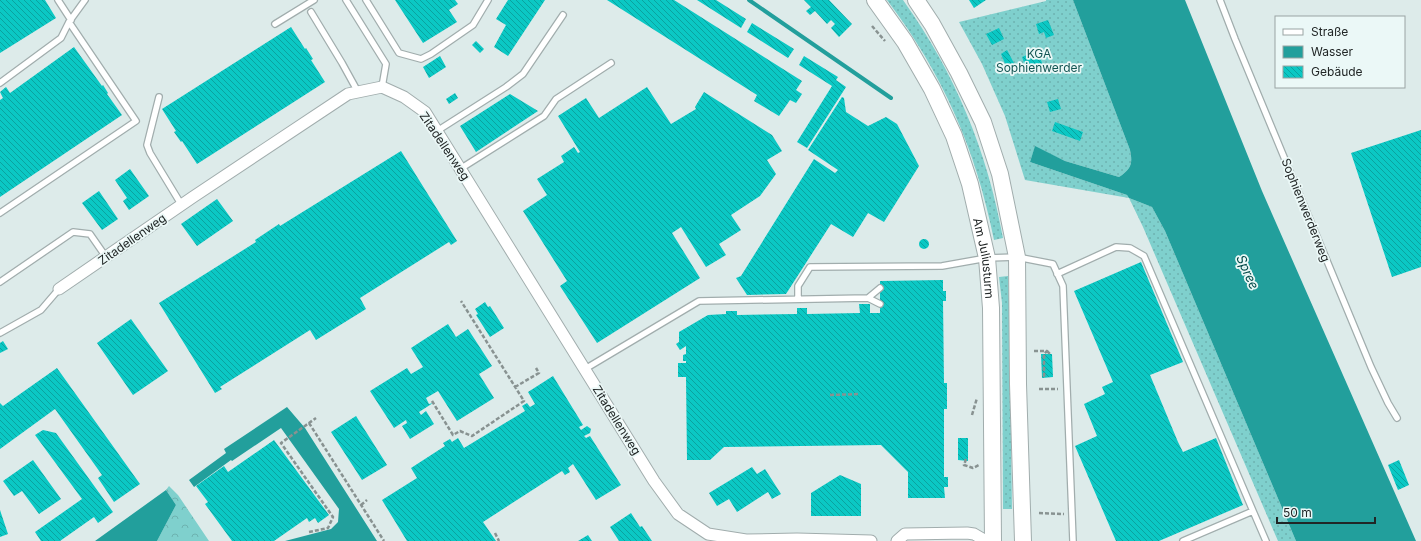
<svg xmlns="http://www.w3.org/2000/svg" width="1421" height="541" viewBox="0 0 1421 541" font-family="Inter,sans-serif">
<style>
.grass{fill:url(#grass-dots)}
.forest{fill:url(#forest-crowns)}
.water{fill:#229f9c}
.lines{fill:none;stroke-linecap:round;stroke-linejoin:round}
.stream{stroke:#229f9c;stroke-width:4}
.building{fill:url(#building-back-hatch)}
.service-casing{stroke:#a1adad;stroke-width:8}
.minor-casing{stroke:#a1adad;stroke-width:13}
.secondary-casing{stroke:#a1adad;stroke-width:18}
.path{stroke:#889291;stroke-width:2.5;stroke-dasharray:4 2;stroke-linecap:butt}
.service{stroke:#fff;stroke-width:5.5}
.minor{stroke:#fff;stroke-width:11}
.secondary{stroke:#fff;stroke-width:16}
.labels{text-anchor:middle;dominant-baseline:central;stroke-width:3.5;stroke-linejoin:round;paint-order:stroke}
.park-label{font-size:12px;fill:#135553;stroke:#ebf8f7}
.street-label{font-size:12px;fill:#212626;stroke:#ebf8f7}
.water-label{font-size:13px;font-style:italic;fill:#004a48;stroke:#ebf8f7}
</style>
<defs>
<pattern id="grass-dots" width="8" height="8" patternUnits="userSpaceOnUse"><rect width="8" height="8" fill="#7fd0cd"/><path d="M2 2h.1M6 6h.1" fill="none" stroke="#6db2b0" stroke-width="1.8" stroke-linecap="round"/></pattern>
<pattern id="forest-crowns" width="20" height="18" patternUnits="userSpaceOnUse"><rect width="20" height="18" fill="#7fd0cd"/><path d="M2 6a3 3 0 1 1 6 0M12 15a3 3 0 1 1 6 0" fill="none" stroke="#6db2b0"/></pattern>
<pattern id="building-back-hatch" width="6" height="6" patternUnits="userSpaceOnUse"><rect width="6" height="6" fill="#0bc8c4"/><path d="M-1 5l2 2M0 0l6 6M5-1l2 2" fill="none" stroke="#0ba29f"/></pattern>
</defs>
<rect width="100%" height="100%" fill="#ddebea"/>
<path class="grass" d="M 887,0 L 903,0 C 955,73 987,150 1003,238 L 994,240 C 976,150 943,74 887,0 Z
M 1046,0 L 1073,0 L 1130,150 C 1133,164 1131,169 1119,177 L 1065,161 L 1035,147 L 1030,162 L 1127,195 L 1129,198 L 1152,207 L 1165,231 L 1296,541 L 1278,541 L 1143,227 L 1129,198 L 1025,180 L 1005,116 L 982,64 L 959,22 L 1046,1 Z
M 1008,276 L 1009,302 L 1012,509 L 1003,509 L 1002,303 L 999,277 Z"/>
<path class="forest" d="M 169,486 L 178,495 L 209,541 L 157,541 L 176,505 L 166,490 Z"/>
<path class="water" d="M 1073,0 L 1185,0 L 1262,191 L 1416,541 L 1296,541 L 1165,231 L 1152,207 L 1129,198 L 1127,195 L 1030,162 L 1035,146 L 1065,161 L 1119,177 C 1131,169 1133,164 1130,150 Z
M 287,407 L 305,428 L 377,541 L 285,541 L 331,529 L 338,522 L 339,509 L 281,428 L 232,461 L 231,460 L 194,487 L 189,480 L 226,453 L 224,449 Z
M 166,490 L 176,505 L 157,541 L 95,541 Z"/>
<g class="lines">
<path class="stream" d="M 749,0 L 891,98"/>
</g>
<path class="building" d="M 0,0 L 45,0 L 56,18 L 0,53 Z
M 395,0 L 455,0 L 458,4 L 449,10 L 457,22 L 423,43 Z
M 508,0 L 545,0 L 508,56 L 494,47 L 506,25 L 496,19 Z
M 607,0 L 674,0 L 802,81 L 796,90 L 802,94 L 796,103 L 790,100 L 779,116 L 754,101 L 757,95 Z
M 697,0 L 716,0 L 746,19 L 741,28 Z
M 804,0 L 829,0 L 852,24 L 839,37 L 831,28 L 835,24 L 831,20 L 827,24 L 815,11 L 810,15 L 806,11 L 811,7 Z
M 969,0 L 986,0 L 974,8 Z
M 1048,20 L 1054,35 L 1046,38 L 1044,32 L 1039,34 L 1036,24 Z
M 752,23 L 794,49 L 788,58 L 747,32 Z
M 291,27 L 305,49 L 306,48 L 313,59 L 311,60 L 325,82 L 197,164 L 182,141 L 181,142 L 174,132 L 176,131 L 162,109 Z
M 999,28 L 1004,39 L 992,45 L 986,34 Z
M 476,41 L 484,49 L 480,53 L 472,45 Z
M 74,47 L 102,86 L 103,85 L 108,93 L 107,94 L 122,115 L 0,197 L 0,100 L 3,98 L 0,92 L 6,87 L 10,93 Z
M 1007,50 L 1015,65 L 1007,68 L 1001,54 Z
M 1037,51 L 1043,65 L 1027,71 L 1022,57 Z
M 440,56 L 446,67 L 429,78 L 423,67 Z
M 804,56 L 838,77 L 836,80 L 846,87 L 807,148 L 797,142 L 832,86 L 799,65 Z
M 647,87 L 671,124 L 696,109 L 695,107 L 704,92 L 772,135 L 782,151 L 767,160 L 776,174 L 760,196 L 731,215 L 741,230 L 719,244 L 726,255 L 706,267 L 681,227 L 672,233 L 700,278 L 597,343 L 560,286 L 567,281 L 523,211 L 547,195 L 537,179 L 564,162 L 561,156 L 574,147 L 578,153 L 580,152 L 558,116 L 586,98 L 599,118 Z
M 455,93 L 458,98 L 449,104 L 446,99 Z
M 510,94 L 538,111 L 476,152 L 460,126 Z
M 842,97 L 844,98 L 846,112 L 868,126 L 886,117 L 897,124 L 919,166 L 884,222 L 868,213 L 853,237 L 831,224 L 786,294 L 747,295 L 736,278 L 741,276 L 814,159 L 835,173 L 838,170 L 808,150 Z
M 1058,99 L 1061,109 L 1050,112 L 1047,102 Z
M 1055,122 L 1083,132 L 1080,141 L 1052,131 Z
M 1421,130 L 1421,267 L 1392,277 L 1351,153 Z
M 401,151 L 457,241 L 451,245 L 449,242 L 360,298 L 366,309 L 316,340 L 310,330 L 220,387 L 222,389 L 215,393 L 159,303 L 256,242 L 255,240 L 279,224 L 280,226 Z
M 130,169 L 149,196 L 129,210 L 123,201 L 127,198 L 115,180 Z
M 99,191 L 118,219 L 102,230 L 82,203 Z
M 217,199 L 233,221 L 197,246 L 181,224 Z
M919 244a5 5 0 1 1 10 0a5 5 0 1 1-10 0Z
M 1141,262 L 1183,362 L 1150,375 L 1178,442 L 1183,452 L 1216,438 L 1243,505 L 1159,541 L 1116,541 L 1075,446 L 1097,436 L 1084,404 L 1105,394 L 1102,387 L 1113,382 L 1074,291 Z
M 943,280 L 943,291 L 946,291 L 946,301 L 943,301 L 944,383 L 947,383 L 947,409 L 944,409 L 944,477 L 948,477 L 948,487 L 944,487 L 945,498 L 908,498 L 908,472 L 881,445 L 724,447 L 710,460 L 687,460 L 686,377 L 678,377 L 678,363 L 686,363 L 686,361 L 683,361 L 683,355 L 686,354 L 686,346 L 680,350 L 676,344 L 679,342 L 679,332 L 708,315 L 726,314 L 726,311 L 737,311 L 737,315 L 797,314 L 797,308 L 807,308 L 807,314 L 860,313 L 859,304 L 870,304 L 870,313 L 880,313 L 880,281 Z
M 485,302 L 488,307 L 490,306 L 504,328 L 490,337 L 476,315 L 478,314 L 475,309 Z
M 131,319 L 168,371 L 133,395 L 97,343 Z
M 448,324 L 456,337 L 468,329 L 492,366 L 479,374 L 494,398 L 457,421 L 438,391 L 426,398 L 429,404 L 433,403 L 419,412 L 421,415 L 426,411 L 434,424 L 410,439 L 402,426 L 407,423 L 406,420 L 394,428 L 370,391 L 407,368 L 411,374 L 423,367 L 411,348 Z
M 3,341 L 8,349 L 0,353 L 0,343 Z
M 1041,354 L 1052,354 L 1053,377 L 1042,378 Z
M 57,368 L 140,484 L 114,502 L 98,478 L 102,475 L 55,409 L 0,449 L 0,403 L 3,406 Z
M 553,376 L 583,425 L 579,427 L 581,430 L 587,426 L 591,429 L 590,433 L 584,436 L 586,438 L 590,436 L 621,485 L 596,500 L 573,464 L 568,468 L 570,472 L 565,475 L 562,471 L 483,522 L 496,541 L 407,541 L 382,500 L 417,478 L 411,468 L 445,446 L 443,443 L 450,439 L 452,442 L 458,438 L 464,448 L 525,411 L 522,406 L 527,403 L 530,407 L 535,404 L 528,392 Z
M 356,416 L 387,465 L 362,480 L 331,432 Z
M 43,430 L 56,433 L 113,512 L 98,523 L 94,517 L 60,541 L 41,541 L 35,532 L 82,499 L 35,435 Z
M 958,438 L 968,438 L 968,461 L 958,460 Z
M 274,440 L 329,515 L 318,523 L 315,518 L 309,522 L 307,518 L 274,541 L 232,541 L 205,504 L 208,502 L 196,486 L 224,466 L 228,472 Z
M 33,460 L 61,499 L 39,514 L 22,491 L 14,496 L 3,481 Z
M 1399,460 L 1409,485 L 1398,490 L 1388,465 Z
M 752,467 L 757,474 L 765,469 L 781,494 L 772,499 L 768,492 L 737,512 L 729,499 L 717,506 L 709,493 Z
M 840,475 L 861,484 L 861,516 L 811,516 L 811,493 Z
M 0,510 L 8,534 L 0,537 Z
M 631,513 L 640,527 L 642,526 L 652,541 L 619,541 L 610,527 Z
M 588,535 L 592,541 L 578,541 Z"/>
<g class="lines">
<defs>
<path id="service" d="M 58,0 L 71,20
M 346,0 L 386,64 L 382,87
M 366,0 L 399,53 L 421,59 L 431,54 L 473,25 L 488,0
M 1220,0 L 1235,39 L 1371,367 L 1388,403 L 1397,418
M 311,12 L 342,63 L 358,92
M 275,24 L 314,0
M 0,83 L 61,38 L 69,22 L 85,0
M 159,97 L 147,145 L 150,153 L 181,204
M 437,131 L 506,87 L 523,74 L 563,15
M 460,169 L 544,116 L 556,99 L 611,63
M 0,213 L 136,121 L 69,22
M 1057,274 L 1116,247 L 1130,248 L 1144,256 L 1253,511 L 1183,541
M 0,282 L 73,232 L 90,234 L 106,257
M 880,288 L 868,298 L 880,304
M 798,298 L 798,286 L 810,267 L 942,266 L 987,258 L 1017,257 L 1053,264 L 1063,286 L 1073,541
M 0,333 L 41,310 L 59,289
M 585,369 L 699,301 L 868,298
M 1253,511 L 1266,541"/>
<path id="minor" d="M 59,289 L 193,197 L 348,94 L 382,87 L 404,97 L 425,112 L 654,481 L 678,514 L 708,534 L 746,540 L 797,539 L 871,541
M 897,541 L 905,534 L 967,533 L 974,534 L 986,541"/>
<g id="secondary">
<path id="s1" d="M 875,0 L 905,42 L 932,89 L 954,136 L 970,184 L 987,258 L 991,308 L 993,541"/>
<path d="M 916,0 L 932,24 L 959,73 L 983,122 L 1000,174 L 1017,257 L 1018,384 L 1023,541"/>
</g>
</defs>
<use href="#service" class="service-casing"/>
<use href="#minor" class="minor-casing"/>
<use href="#secondary" class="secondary-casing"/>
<path class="path" d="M 872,26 L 885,41
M 1034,351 L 1047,351 L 1044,354 L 1044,378
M 1047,351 L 1050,354
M 515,387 L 539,373 L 536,368
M 1039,389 L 1058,389
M 830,395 L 860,394
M 432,401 L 453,435 L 460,431 L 472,436 L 524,401 L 461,301
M 972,415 L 977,398
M 309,423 L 384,541
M 966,459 L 964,465 L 973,468 L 979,465
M 361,505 L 367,500
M 1039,513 L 1064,514
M 309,532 L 328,528 L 333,517 L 281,443 L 316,418
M 495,533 L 499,541"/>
<use href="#service" class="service"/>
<use href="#minor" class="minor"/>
<use href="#secondary" class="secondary"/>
</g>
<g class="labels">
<g class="park-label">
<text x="1039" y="53">KGA<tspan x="1039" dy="14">Sophienwerder</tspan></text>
</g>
<g class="street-label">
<text transform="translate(445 146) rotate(56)">Zitadellenweg</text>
<text transform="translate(1306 210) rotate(68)">Sophienwerderweg</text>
<text transform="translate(132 239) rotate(-35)">Zitadellenweg</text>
<text stroke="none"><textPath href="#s1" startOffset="284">Am Juliusturm</textPath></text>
<text transform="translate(617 420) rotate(58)">Zitadellenweg</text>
</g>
<g class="water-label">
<text transform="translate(1248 272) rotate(66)">Spree</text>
</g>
</g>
<rect x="1275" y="16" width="130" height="72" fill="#ebf8f7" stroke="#9aa4a3"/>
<rect x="1283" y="29" width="20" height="6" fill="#ffffff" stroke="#9aa4a3"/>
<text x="1311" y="36" font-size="12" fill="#212626">Straße</text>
<rect x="1283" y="46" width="20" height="12" fill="#229f9c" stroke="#9aa4a3"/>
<text x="1311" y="56" font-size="12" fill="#212626">Wasser</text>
<rect x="1283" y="66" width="20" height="12" fill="url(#building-back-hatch)" stroke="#9aa4a3"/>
<text x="1311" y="76" font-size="12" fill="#212626">Gebäude</text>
<path d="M1277 517v6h98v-6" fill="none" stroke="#212626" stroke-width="2"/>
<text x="1283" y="517" font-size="12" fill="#212626" stroke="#ebf8f7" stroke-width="3" paint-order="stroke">50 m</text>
</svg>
